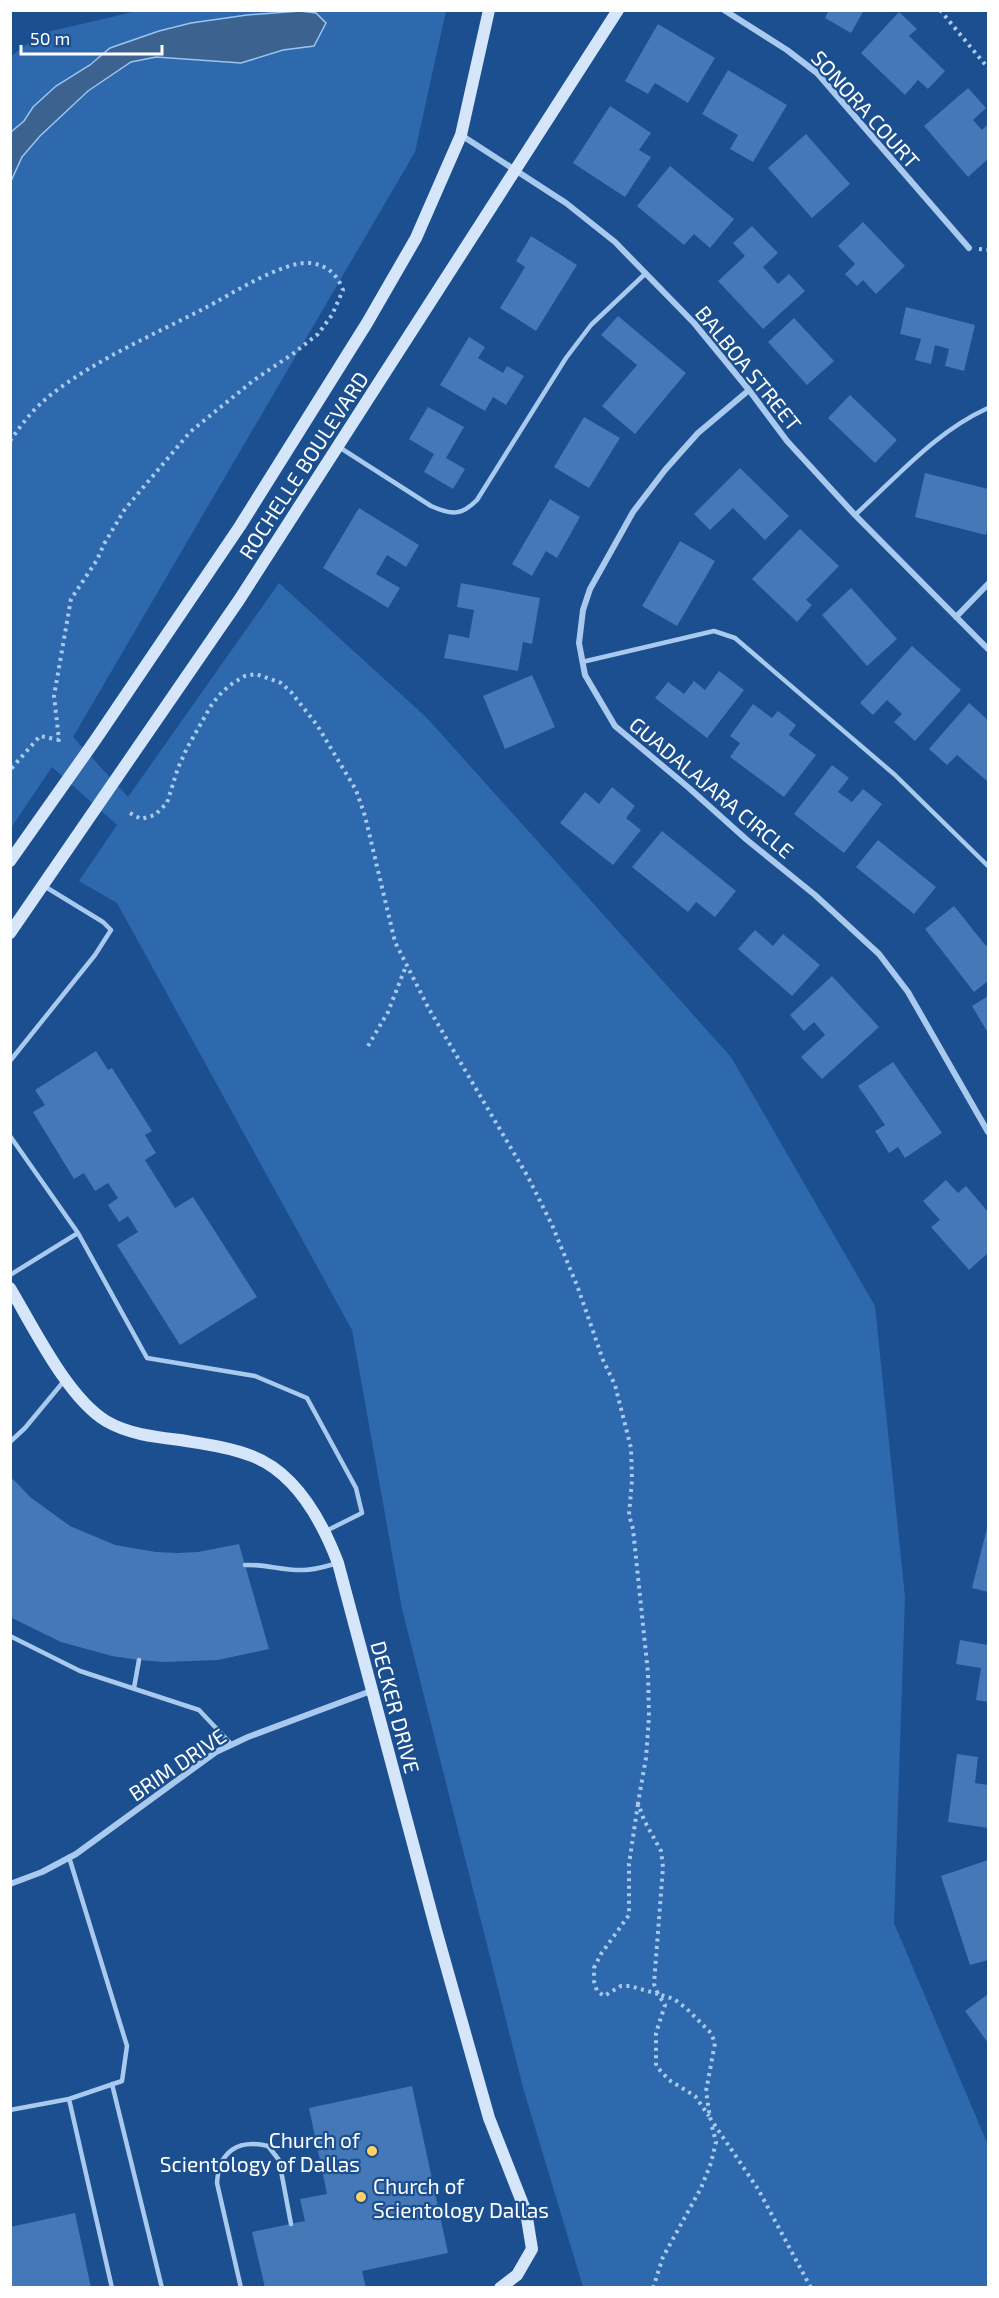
<svg xmlns="http://www.w3.org/2000/svg" width="999" height="2298" viewBox="0 0 999 2298" font-family="'Exo 2',sans-serif">
<style>
.green{fill:#2e69ad}
.water{fill:#3c6290;stroke:#9cc4f0;stroke-width:1.5}
.building{fill:#4478b7}
.lines{fill:none;stroke-linecap:round;stroke-linejoin:round}
.path{stroke:#a9c9ee;stroke-width:4;stroke-dasharray:3 4.5;stroke-linecap:butt}
.lane{stroke:#a9c9ee;stroke-width:4.5}
.street{stroke:#a9c9ee;stroke-width:6}
.secondary{stroke:#d6e6fa;stroke-width:12}
.poi-dot{fill:#ffd166;stroke:#1b4f8f;stroke-width:2}
.labels{text-anchor:middle;dominant-baseline:central;stroke-width:4.5;stroke-linejoin:round;paint-order:stroke}
.street-label{font-size:21px;fill:#fff;stroke:#1b4f8f}
.poi-label{font-size:21px;fill:#fff;stroke:#1b4f8f;text-anchor:end}
</style>
<rect width="100%" height="100%" fill="#1b4f8f"/>
<path class="green" d="M 137,11 L 446,11 L 415,152 L 73,737 L 128,797 L 279,583 L 427,718 L 731,1057 L 875,1306 L 905,1597 L 894,1923 L 988,2145 L 988,2287 L 583,2287 L 524,2091 L 402,1609 L 352,1330 L 117,903 L 79,881 L 117,825 L 52,767 L 11,828 L 11,56 L 43,33 Z"/>
<path class="water" d="M 300,11 L 316,13 L 326,23 L 314,46 L 283,50 L 241,63 L 156,57 L 131,62 L 88,91 L 40,136 L 22,157 L 11,181 L 11,132 L 24,121 L 33,107 L 56,86 L 90,65 L 110,48 L 159,31 L 191,23 L 247,15 Z"/>
<path class="building" d="M 829,10 L 864,10 L 851,33 L 825,18 Z
M 899,12 L 917,29 L 909,36 L 945,71 L 928,89 L 918,80 L 905,95 L 861,53 Z
M 658,24 L 715,58 L 688,103 L 655,83 L 648,94 L 625,81 Z
M 728,70 L 787,105 L 753,162 L 730,149 L 738,135 L 702,114 Z
M 968,88 L 986,108 L 973,120 L 982,130 L 988,124 L 988,159 L 968,177 L 924,126 Z
M 610,106 L 651,133 L 639,150 L 651,157 L 625,197 L 573,163 Z
M 806,134 L 850,184 L 812,218 L 768,168 Z
M 670,166 L 734,219 L 710,248 L 694,234 L 684,245 L 637,206 Z
M 863,222 L 905,266 L 876,294 L 863,280 L 857,286 L 845,274 L 855,264 L 838,246 Z
M 752,226 L 778,253 L 763,267 L 778,284 L 789,274 L 805,291 L 763,329 L 718,281 L 745,256 L 733,243 Z
M 531,236 L 577,265 L 536,331 L 500,308 L 525,267 L 516,261 Z
M 906,307 L 975,325 L 964,371 L 945,366 L 949,349 L 935,345 L 931,364 L 915,360 L 921,339 L 900,334 Z
M 618,316 L 686,373 L 635,434 L 602,406 L 637,365 L 601,335 Z
M 794,318 L 834,361 L 807,385 L 768,342 Z
M 469,337 L 485,347 L 478,358 L 503,373 L 507,366 L 524,376 L 506,405 L 493,397 L 485,411 L 440,385 Z
M 850,395 L 897,440 L 875,463 L 828,418 Z
M 428,407 L 464,427 L 446,458 L 465,469 L 453,489 L 424,472 L 434,454 L 409,439 Z
M 584,417 L 620,438 L 589,488 L 554,467 Z
M 740,468 L 789,516 L 765,540 L 733,508 L 710,530 L 694,514 Z
M 925,473 L 988,489 L 988,525 L 986,535 L 915,517 Z
M 550,499 L 580,517 L 557,558 L 546,551 L 532,576 L 512,564 Z
M 359,508 L 419,545 L 406,567 L 387,555 L 376,574 L 400,588 L 388,608 L 323,568 Z
M 800,529 L 839,566 L 806,600 L 812,605 L 797,622 L 752,579 Z
M 680,541 L 715,561 L 677,626 L 642,606 Z
M 461,583 L 540,598 L 532,644 L 523,642 L 518,671 L 444,658 L 449,634 L 469,638 L 474,610 L 457,607 Z
M 851,588 L 897,639 L 867,666 L 822,615 Z
M 912,646 L 961,690 L 915,741 L 894,722 L 902,714 L 887,700 L 873,715 L 860,703 Z
M 719,671 L 744,690 L 707,738 L 655,698 L 668,682 L 684,694 L 694,681 L 705,690 Z
M 532,675 L 555,727 L 505,749 L 483,696 Z
M 969,703 L 988,720 L 988,779 L 987,781 L 957,755 L 947,765 L 929,749 Z
M 753,704 L 772,718 L 778,711 L 796,725 L 789,735 L 816,755 L 784,797 L 730,757 L 740,743 L 730,736 Z
M 832,765 L 849,778 L 838,792 L 852,802 L 863,789 L 882,804 L 844,853 L 794,814 Z
M 612,787 L 635,806 L 626,818 L 641,830 L 613,865 L 560,823 L 585,792 L 599,804 Z
M 662,831 L 736,891 L 715,917 L 696,902 L 688,912 L 632,867 Z
M 878,840 L 936,887 L 914,914 L 856,867 Z
M 954,906 L 986,946 L 988,944 L 988,981 L 974,992 L 925,929 Z
M 755,930 L 773,946 L 783,934 L 820,965 L 792,996 L 738,949 Z
M 832,976 L 879,1027 L 822,1079 L 801,1057 L 825,1035 L 814,1022 L 804,1031 L 790,1015 Z
M 988,996 L 988,1033 L 972,1006 Z
M 96,1051 L 108,1070 L 112,1068 L 152,1131 L 145,1135 L 156,1153 L 145,1160 L 175,1208 L 193,1197 L 257,1297 L 180,1345 L 117,1245 L 138,1232 L 128,1216 L 119,1222 L 108,1205 L 118,1198 L 108,1183 L 95,1191 L 84,1173 L 74,1179 L 33,1112 L 45,1105 L 35,1090 Z
M 893,1062 L 942,1133 L 905,1158 L 898,1147 L 889,1153 L 875,1131 L 885,1125 L 858,1086 Z
M 946,1180 L 958,1193 L 966,1186 L 988,1212 L 988,1253 L 969,1270 L 931,1227 L 940,1220 L 923,1201 Z
M 13,1479 L 30,1497 L 70,1526 L 115,1545 L 156,1552 L 177,1553 L 198,1552 L 239,1544 L 269,1649 L 218,1660 L 165,1662 L 139,1660 L 112,1656 L 61,1642 L 10,1617 L 10,1481 Z
M 988,1524 L 988,1592 L 972,1588 Z
M 960,1640 L 988,1645 L 988,1702 L 976,1700 L 981,1668 L 956,1664 Z
M 957,1754 L 978,1757 L 975,1783 L 988,1785 L 988,1828 L 948,1822 Z
M 988,1860 L 988,1960 L 970,1965 L 941,1876 Z
M 988,1994 L 988,2043 L 965,2011 Z
M 412,2086 L 448,2253 L 362,2271 L 366,2288 L 265,2288 L 252,2232 L 305,2221 L 300,2199 L 327,2194 L 309,2108 Z
M 75,2213 L 91,2288 L 10,2288 L 10,2227 Z"/>
<g class="lines">
<path class="path" d="M 940,10 L 988,68
M 979,249 L 988,250
M 10,441 C 23,422 35,407 53,393 C 99,358 153,335 205,308 C 230,295 282,261 310,263 C 327,265 337,274 343,290 L 332,315 L 318,334 L 294,353 L 254,380 L 190,432 L 125,509 L 104,544 L 97,560 L 71,599 L 54,696 L 59,740 L 40,736 L 10,770
M 130,813 L 141,819 L 155,815 L 167,803 L 178,768 L 187,748 L 212,704 L 222,692 L 233,683 L 245,676 L 256,674 L 281,683 L 291,692 L 317,725 L 356,790 L 365,816 L 395,942 L 429,1009 L 528,1177 L 552,1225 L 578,1288 L 603,1360 L 615,1385 L 631,1448 L 632,1480 L 629,1515 L 633,1529 L 648,1673 L 649,1717 L 646,1758 L 638,1803 L 644,1820 L 661,1851 L 663,1867 L 654,1984 L 658,1994 L 674,1999 L 687,2009 L 711,2033 L 715,2043 L 706,2091 L 710,2118 L 758,2189 L 811,2288
M 368,1046 L 388,1012 L 406,966
M 638,1804 L 629,1864 L 629,1915 L 601,1954 L 594,1968 L 594,1981 L 597,1991 L 604,1996 L 621,1986 L 630,1986 L 658,1994 L 665,2005 L 656,2033 L 656,2066 L 669,2080 L 695,2096 L 709,2116
M 653,2288 L 663,2257 L 701,2188 L 711,2163 L 716,2142 L 711,2123"/>
<path class="lane" d="M 339,447 L 431,506 C 451,515 461,516 477,500 L 566,358 L 591,325 L 646,273
M 855,515 C 897,477 935,432 988,408
M 582,662 L 714,631 L 735,638 L 895,775 L 988,866
M 10,1061 L 95,955 L 111,930 L 103,922 L 44,886
M 10,1136 L 78,1233
M 10,1275 L 78,1233 L 147,1358 L 255,1376 L 307,1398 L 356,1488 L 362,1513 L 326,1531
M 10,1442 L 25,1428 L 64,1381
M 245,1565 C 265,1564 284,1571 304,1570 C 315,1570 327,1566 338,1563
M 10,1636 L 80,1671 L 199,1710 L 232,1745
M 134,1688 L 139,1660
M 69,1857 L 127,2046 L 122,2081 L 69,2099
M 112,2084 L 162,2288
M 10,2110 L 69,2099 L 112,2288
M 241,2288 L 217,2183 C 219,2151 238,2139 268,2146 L 279,2160 L 291,2224"/>
<path class="street" d="M 724,10 L 787,50 L 817,73 L 969,248
M 461,135 L 566,203 L 615,242 L 694,323 L 749,390 L 787,441 L 855,515 L 988,649
M 749,390 L 698,433 L 665,470 L 633,512 L 590,589 L 583,610 L 579,643 L 585,675 L 615,726 L 689,788 L 747,840 L 815,895 L 879,954 L 908,992 L 988,1132
M 956,617 L 988,584
M 10,1884 L 42,1872 L 76,1854 L 216,1752 L 248,1737 L 371,1691"/>
<path class="secondary" d="M 10,861 L 96,739 L 240,526 L 367,323 L 416,238 L 461,135 L 489,10
M 10,933 L 239,600 L 618,10
M 10,1288 C 34,1328 67,1397 106,1421 C 128,1434 155,1437 180,1440 C 204,1444 229,1447 252,1456 C 296,1473 322,1521 338,1563 L 436,1930 L 489,2118 L 526,2212 L 532,2249 L 517,2275 L 500,2288"/>
</g>
<g class="poi-dot">
<circle cx="372" cy="2151" r="6"/>
<circle cx="361" cy="2197" r="6"/>
</g>
<g class="labels">
<g class="street-label">
<text transform="translate(866 109) rotate(48)">SONORA COURT</text>
<text transform="translate(749 368) rotate(51)">BALBOA STREET</text>
<text transform="translate(303 465) rotate(-57)">ROCHELLE BOULEVARD</text>
<text transform="translate(712 787) rotate(40)">GUADALAJARA CIRCLE</text>
<text transform="translate(396 1707) rotate(75)">DECKER DRIVE</text>
<text transform="translate(177 1764) rotate(-34)">BRIM DRIVE</text>
</g>
<g class="poi-label">
<text x="360" y="2139">Church of<tspan x="360" dy="24">Scientology of Dallas</tspan></text>
<text x="373" y="2185" text-anchor="start">Church of<tspan x="373" dy="24">Scientology Dallas</tspan></text>
</g>
</g>
<rect width="999" height="2298" fill="none" stroke="#ffffff" stroke-width="24"/>
<path d="M21 45v9h141v-9" fill="none" stroke="#ffffff" stroke-width="3"/>
<text x="30" y="45" font-size="18" fill="#ffffff" stroke="#1b4f8f" stroke-width="4.5" paint-order="stroke">50 m</text>
</svg>
